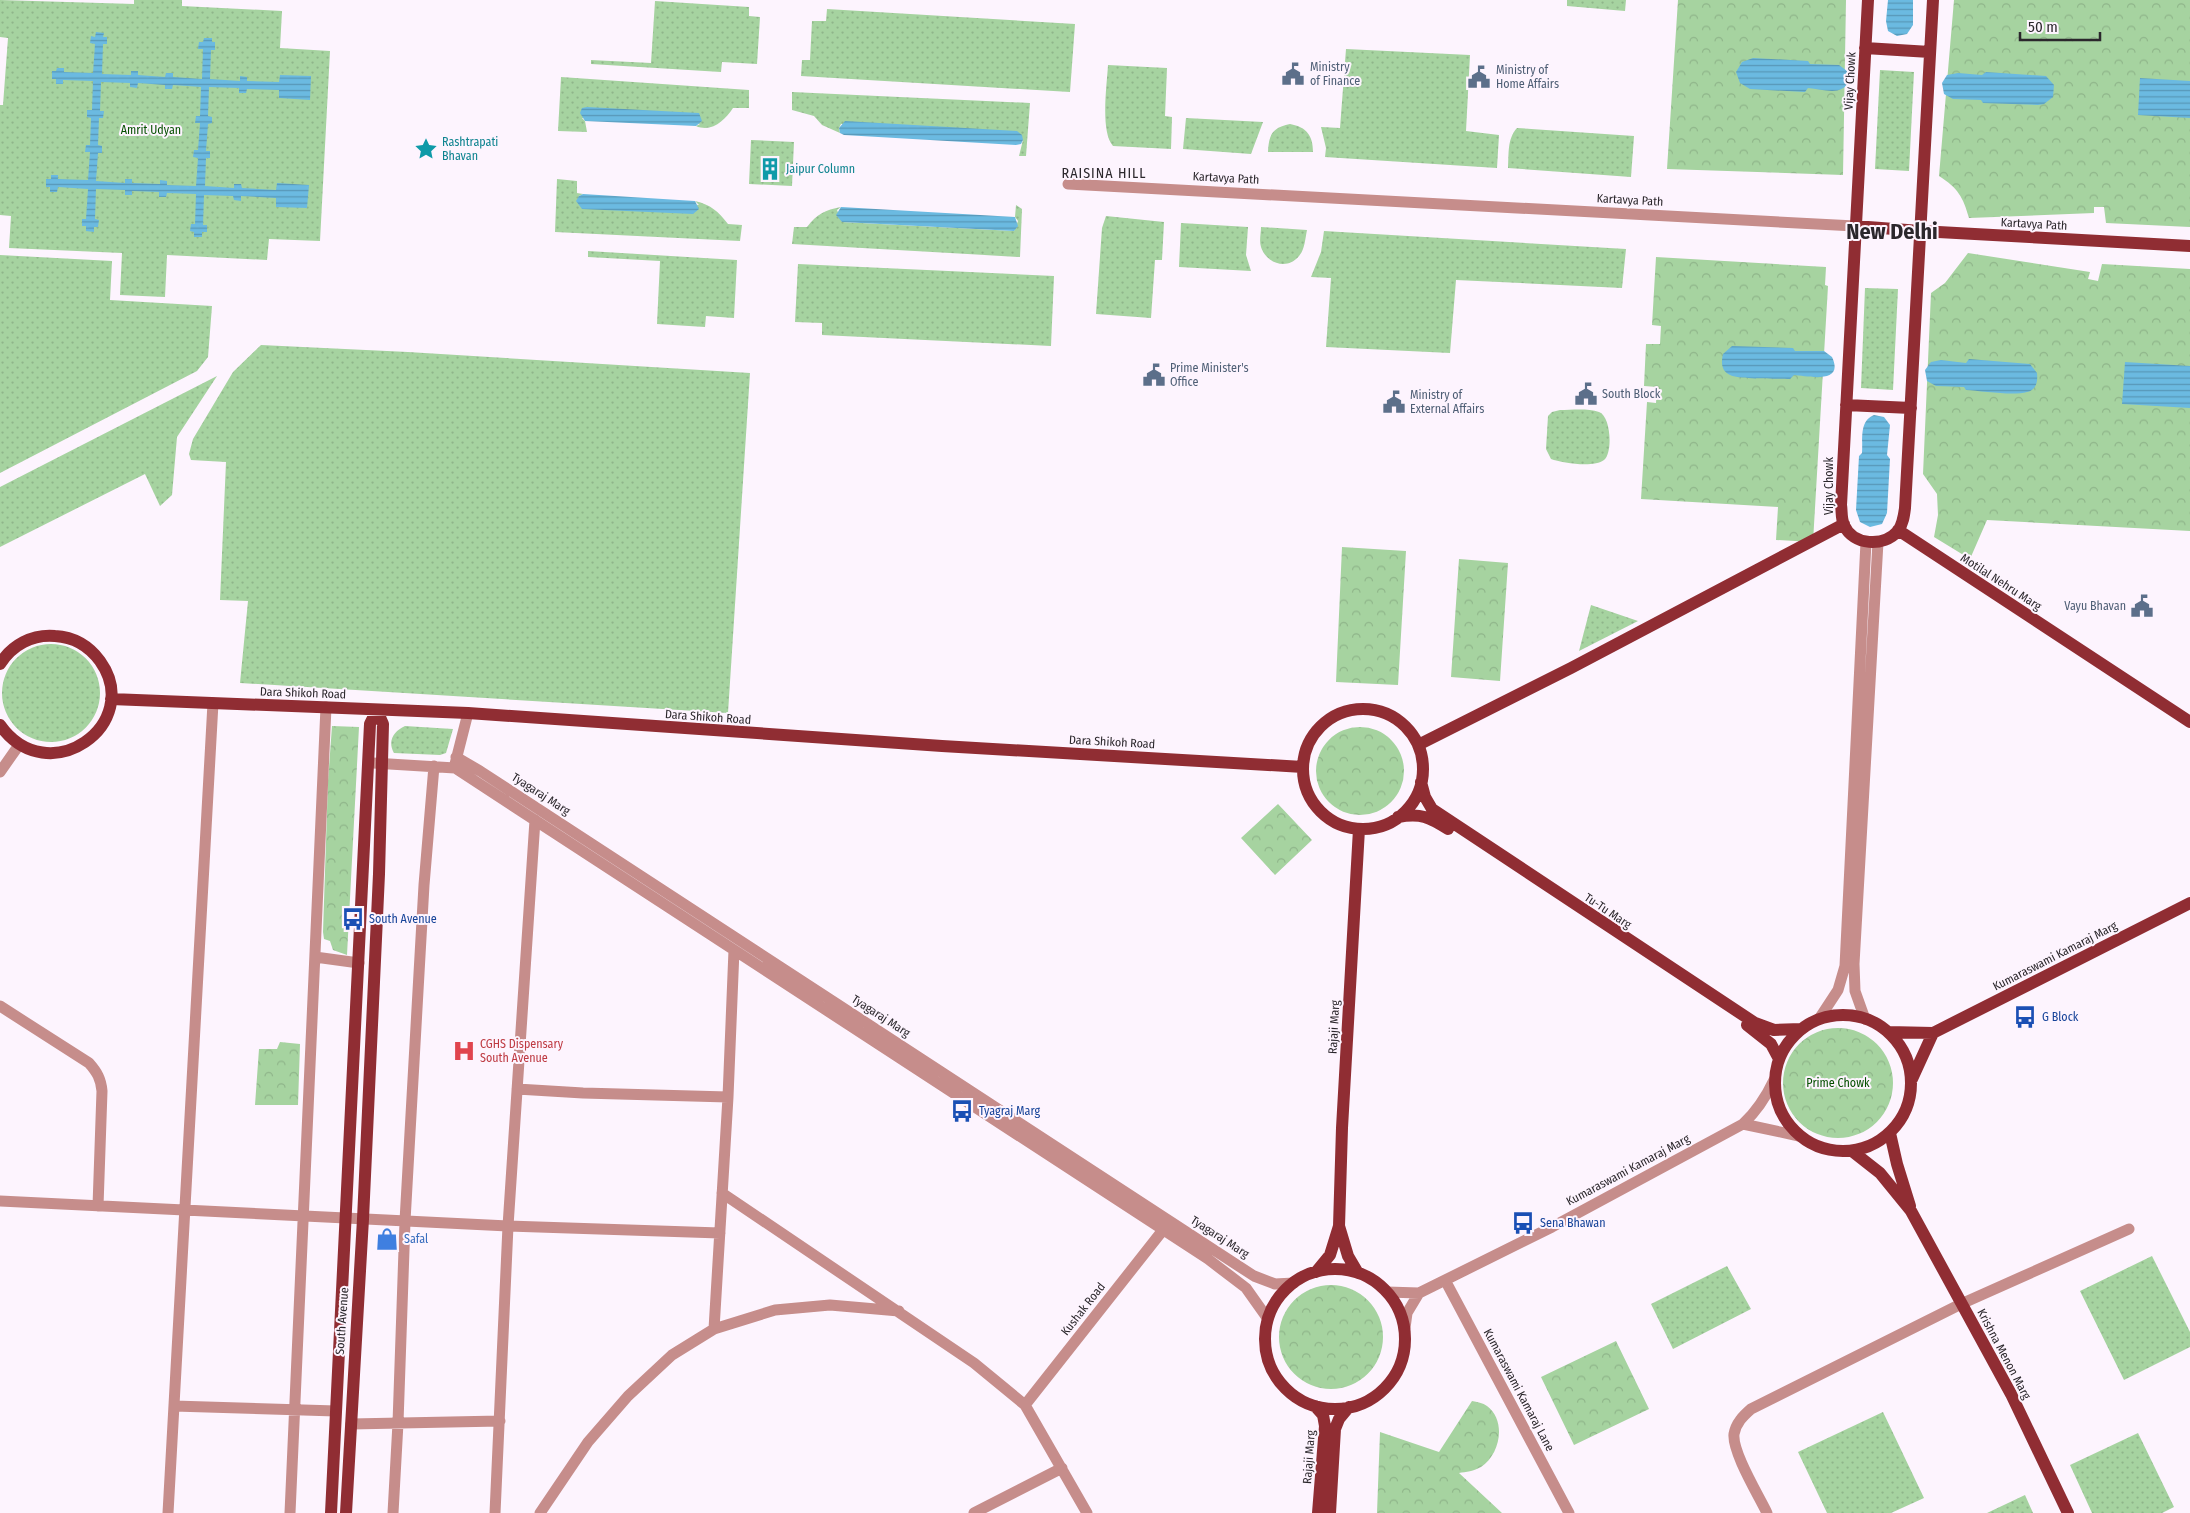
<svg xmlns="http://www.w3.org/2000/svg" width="2190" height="1513" viewBox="0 0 2190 1513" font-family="'Fira Sans Condensed',sans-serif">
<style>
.grass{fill:url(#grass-dots)}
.forest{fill:url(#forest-crowns)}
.water{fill:url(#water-rules);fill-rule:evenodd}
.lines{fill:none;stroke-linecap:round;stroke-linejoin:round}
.minor{stroke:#c68d8b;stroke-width:11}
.major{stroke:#902d33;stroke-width:12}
.labels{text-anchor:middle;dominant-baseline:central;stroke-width:4;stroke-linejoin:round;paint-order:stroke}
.service-label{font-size:12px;fill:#4e5e75;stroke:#fdf4fe;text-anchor:start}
.street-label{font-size:12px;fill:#2b272c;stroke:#fdf4fe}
.park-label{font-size:12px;fill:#055000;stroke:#fdf4fe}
.culture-label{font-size:12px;fill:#0d838f;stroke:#fdf4fe;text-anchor:start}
.transit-label{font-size:12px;fill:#164399;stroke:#fdf4fe;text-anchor:start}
.health-label{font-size:12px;fill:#be3a42;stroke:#fdf4fe;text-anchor:start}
.shop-label{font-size:12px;fill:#366cbe;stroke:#fdf4fe;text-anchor:start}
.neighbourhood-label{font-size:14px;letter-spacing:1px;fill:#2b272c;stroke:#fdf4fe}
.town-label{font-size:22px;font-weight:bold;fill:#2b272c;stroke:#fdf4fe}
</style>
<defs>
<pattern id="grass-dots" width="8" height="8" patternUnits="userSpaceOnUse" patternTransform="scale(1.25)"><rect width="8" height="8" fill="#a6d3a0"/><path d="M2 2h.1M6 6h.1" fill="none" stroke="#8fb58a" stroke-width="1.8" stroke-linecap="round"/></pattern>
<pattern id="forest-crowns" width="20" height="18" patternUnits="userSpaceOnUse" patternTransform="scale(1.25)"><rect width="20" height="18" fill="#a6d3a0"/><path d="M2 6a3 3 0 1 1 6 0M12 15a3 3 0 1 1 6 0" fill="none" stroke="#8fb58a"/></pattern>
<pattern id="water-rules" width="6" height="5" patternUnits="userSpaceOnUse" patternTransform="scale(1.25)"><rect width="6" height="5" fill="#6bbae1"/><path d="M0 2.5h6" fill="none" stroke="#5897b7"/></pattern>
</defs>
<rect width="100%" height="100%" fill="#fdf4fe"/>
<path class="grass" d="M 0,0 L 134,4 L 134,0 L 182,0 L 182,6 L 282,11 L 280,48 L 330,51 L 320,241 L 269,239 L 267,260 L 167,255 L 165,297 L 120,295 L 122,253 L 9,248 L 11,216 L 0,215 L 0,105 L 3,105 L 8,38 L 0,37 Z
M 1567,0 L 1626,0 L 1625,11 L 1567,6 Z
M 655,1 L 749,7 L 749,16 L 760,17 L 757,64 L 722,62 L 721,72 L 591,64 L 591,60 L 651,63 Z
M 827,9 L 1075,24 L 1070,92 L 801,76 L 802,60 L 810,60 L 812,21 L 826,21 Z
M 1346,49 L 1470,55 L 1466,131 L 1499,135 L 1497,168 L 1325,157 L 1326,148 L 1321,127 L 1340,128 Z
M 1108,65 L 1167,68 L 1165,116 L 1172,117 L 1171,149 L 1113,146 C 1100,132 1107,84 1108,65 Z
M 1880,70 L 1914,72 L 1909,171 L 1875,169 Z
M 561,77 L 749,90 L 749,108 L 733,108 C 725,120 712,133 696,126 L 700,124 L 582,118 L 585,121 L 587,132 L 558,131 Z
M 792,92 L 1030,103 L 1026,156 L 1019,156 L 1023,140 L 841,124 L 839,128 L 840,133 L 822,125 L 814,116 L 792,110 Z
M 1186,118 L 1263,122 L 1251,154 L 1183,149 Z
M 1290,124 C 1307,127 1313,136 1313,152 L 1268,152 C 1269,134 1272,128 1290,124 Z
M 1517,128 L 1634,136 L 1631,177 L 1508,168 C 1509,154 1507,139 1517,128 Z
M 751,140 L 794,142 L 792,186 L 749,184 Z
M 557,179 L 577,181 L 577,193 L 583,194 L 579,196 L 699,205 L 695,201 C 711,205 718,211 728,224 L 742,225 L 740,241 L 555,232 Z
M 1016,205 L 1022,209 L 1020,257 L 792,244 L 794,227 L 807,227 C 817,214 825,210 841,207 L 837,210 L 842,222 L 1014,231 L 1018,221 L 1015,217 Z
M 1106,216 L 1164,222 L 1162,260 L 1155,260 L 1151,318 L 1096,314 L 1102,228 Z
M 1181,223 L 1248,227 L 1246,255 L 1251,271 L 1179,267 Z
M 1261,227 L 1307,230 C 1305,239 1305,249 1299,256 C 1287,271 1266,263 1261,247 C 1259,241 1261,233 1261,227 Z
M 1324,231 L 1626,249 L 1622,288 L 1456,280 L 1450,353 L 1326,347 L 1331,278 L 1311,277 L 1321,252 Z
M 588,251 L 737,260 L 734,318 L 706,316 L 705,327 L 657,324 L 660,261 L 588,257 Z
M 0,255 L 112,261 L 110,300 L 212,306 L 208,357 L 197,371 L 0,473 Z
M 798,264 L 1054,276 L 1051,346 L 822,335 L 822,323 L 795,322 Z
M 1865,288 L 1898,289 L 1893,390 L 1861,388 Z
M 261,345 L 408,352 L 750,373 L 728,713 L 240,683 L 248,601 L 220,600 L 226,462 L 191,460 L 189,454 L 193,439 L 233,372 Z
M 217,376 L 177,437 L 172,495 L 160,506 L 145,474 L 0,547 L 0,487 Z
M 1560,410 C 1571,410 1588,408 1599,412 C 1611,416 1613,453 1604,460 C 1594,468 1562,463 1551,459 L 1546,449 L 1548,416 L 1552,412 Z
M 1591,605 L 1638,621 L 1579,651 Z
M2 693a49 49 0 1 1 98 0a49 49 0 1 1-98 0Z
M 405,726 L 453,729 L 446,753 L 440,755 L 394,753 C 387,741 394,731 405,726 Z
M 2152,1256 L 2190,1332 L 2190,1347 L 2124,1380 L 2080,1291 Z
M 1727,1266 L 1751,1309 L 1673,1349 L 1651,1304 Z
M 1883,1412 L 1924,1498 L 1891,1513 L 1827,1513 L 1798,1452 Z
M 2138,1433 L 2174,1507 L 2162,1513 L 2092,1513 L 2070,1465 Z
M 2025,1495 L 2033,1513 L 1987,1513 Z"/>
<path class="forest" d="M 1678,0 L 1846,0 L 1843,175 L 1667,169 Z
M 1954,0 L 2190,0 L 2190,227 L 2106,223 L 2104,207 L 2094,207 L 2094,213 L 1969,218 C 1963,197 1958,188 1939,176 Z
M 1968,253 L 2090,272 L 2088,279 L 2098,281 L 2102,264 L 2190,269 L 2190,531 L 1987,520 L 1970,559 L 1934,537 L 1938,515 L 1937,494 L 1923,474 L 1931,293 L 1945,283 Z
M 1656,257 L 1826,267 L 1825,285 L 1828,286 L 1813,542 L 1776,540 L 1778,507 L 1641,499 L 1647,402 L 1656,403 L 1657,387 L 1644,386 L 1646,344 L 1660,344 L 1661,326 L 1652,325 Z
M 1342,547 L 1406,551 L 1398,685 L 1336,682 Z
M 1459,559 L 1508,563 L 1500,681 L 1451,677 Z
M 332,726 L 359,727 L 347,955 L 333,950 L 330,941 L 324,939 L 323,932 L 328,781 Z
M1316 771a44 44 0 1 1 88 0a44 44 0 1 1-88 0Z
M 1278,804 L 1312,840 L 1275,875 L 1241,838 Z
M1783 1083a55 55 0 1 1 110 0a55 55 0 1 1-110 0Z
M 280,1042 L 300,1044 L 298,1105 L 255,1105 L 259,1049 L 277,1049 Z
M1279 1337a52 52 0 1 1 104 0a52 52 0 1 1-104 0Z
M 1616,1341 L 1649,1409 L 1574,1445 L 1541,1377 Z
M 1472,1401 C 1477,1402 1483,1403 1487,1406 C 1507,1421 1500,1455 1481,1467 C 1474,1471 1466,1472 1459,1473 L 1502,1513 L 1377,1513 L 1380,1432 L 1439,1452 Z"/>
<path class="water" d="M 1888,0 L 1913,0 L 1913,25 L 1907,34 L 1897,36 L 1888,31 L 1886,21 Z
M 96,32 L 104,33 L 103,37 L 107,37 L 107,44 L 103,44 L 102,74 L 131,75 L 131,71 L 138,71 L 138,75 L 165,77 L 166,73 L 173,73 L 173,77 L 202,79 L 203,49 L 198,49 L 199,42 L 203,42 L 204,38 L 212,38 L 212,42 L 215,42 L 215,50 L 211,50 L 210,79 L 240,81 L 240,76 L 247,77 L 247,81 L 279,82 L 280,75 L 311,76 L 310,100 L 279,98 L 279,90 L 247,89 L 246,93 L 239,93 L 239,88 L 209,87 L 208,116 L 212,117 L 212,123 L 208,124 L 206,151 L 210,151 L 210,158 L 206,158 L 205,186 L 234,188 L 234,184 L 241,184 L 242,188 L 276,190 L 277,183 L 309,185 L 307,208 L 276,207 L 276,198 L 241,196 L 241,201 L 234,200 L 233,196 L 204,195 L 203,225 L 207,225 L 207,232 L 202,232 L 202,237 L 194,237 L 194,232 L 190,231 L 191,224 L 195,224 L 196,194 L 167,193 L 166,197 L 159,197 L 159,192 L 132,191 L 132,195 L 125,195 L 125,190 L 96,189 L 95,219 L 99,220 L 98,227 L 94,227 L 94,232 L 86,231 L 86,226 L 82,226 L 82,219 L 86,219 L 88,189 L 58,187 L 57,192 L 50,192 L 50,187 L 46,187 L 46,179 L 51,179 L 51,175 L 58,175 L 58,179 L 88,180 L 90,152 L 85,152 L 86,145 L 90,145 L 91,118 L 87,117 L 87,110 L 92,110 L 93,81 L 63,80 L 63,84 L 56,84 L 56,79 L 52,79 L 52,71 L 56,71 L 57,68 L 64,68 L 64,72 L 93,73 L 95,44 L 90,43 L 91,36 L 95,37 ZM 101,82 L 130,83 L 130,87 L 137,88 L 138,83 L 165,85 L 165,89 L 172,89 L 173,85 L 201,87 L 200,116 L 196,116 L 195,123 L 200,123 L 198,150 L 194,150 L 193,157 L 198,158 L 196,186 L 167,185 L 167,181 L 160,180 L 160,184 L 132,183 L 132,179 L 125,179 L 125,183 L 96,181 L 98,153 L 102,153 L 102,146 L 98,145 L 99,118 L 103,118 L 104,111 L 100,111 Z
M 1753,58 L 1808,61 L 1810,64 L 1839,65 L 1847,71 L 1849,81 C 1842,97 1823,89 1808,88 L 1805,92 L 1750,89 L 1740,83 L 1736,72 L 1742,62 Z
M 1986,72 L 2046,76 L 2054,85 L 2053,97 L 2044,104 L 2038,105 L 1983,103 L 1981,100 L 1953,99 L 1944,94 L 1942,83 L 1947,75 L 1958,73 L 1982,75 Z
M 2140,78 L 2190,81 L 2190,118 L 2138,115 Z
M 587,107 L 699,113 L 702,121 L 696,126 L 585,121 L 580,113 L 582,108 Z
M 845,121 L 1017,131 L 1022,135 L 1023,140 L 1021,144 L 1016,145 L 844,135 L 840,133 L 839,128 Z
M 583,194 L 695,201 L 699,209 L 693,214 L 582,209 L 576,201 L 579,196 Z
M 841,207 L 1015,217 L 1018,226 L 1014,231 L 842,222 L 836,215 Z
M 1732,346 L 1793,348 L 1795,351 L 1824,351 L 1832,357 C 1845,385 1807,376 1794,375 L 1790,379 C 1777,378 1740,380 1730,375 C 1721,371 1721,362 1723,354 Z
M 1969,359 L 2030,364 L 2037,373 C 2038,382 2036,390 2027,392 C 2014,396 1981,391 1966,390 L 1964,387 L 1936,386 L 1927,381 L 1925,370 L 1931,362 L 1941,360 L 1966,363 Z
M 2125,362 L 2190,366 L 2190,408 L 2122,404 Z
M 1874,415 L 1884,417 L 1890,425 L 1887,455 L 1890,459 L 1887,513 L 1882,524 L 1870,527 L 1860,522 L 1856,510 L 1859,456 L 1862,453 C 1863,439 1859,421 1874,415 Z"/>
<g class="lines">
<path class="minor" d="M 1068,184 L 1855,226
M 456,757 L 480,771 L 1254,1276 L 1275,1284 L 1294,1283
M 373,763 L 455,768 L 1208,1259 L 1246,1288 L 1268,1319
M 455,764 L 468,713
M 0,772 L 19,745
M 315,957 L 359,963
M 0,1006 L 89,1063 C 97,1072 101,1079 102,1091 L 98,1206
M 1819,1019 L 1838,990 L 1845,966 L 1866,542
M 1865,1019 L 1855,991 L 1854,964 L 1878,542
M 517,1089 L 583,1093 L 728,1097
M 1743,1124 L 1799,1136
M 722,1193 L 974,1363 L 1025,1405 L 1087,1513
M 0,1201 L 508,1226 L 720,1233
M 1445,1280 L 1569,1513
M 1387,1292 L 1419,1293
M 1405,1328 L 1407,1313 L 1419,1293 L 1552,1227 L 1743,1124 C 1757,1111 1766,1097 1774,1080
M 714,1329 L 728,1097 L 734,950
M 1025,1405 L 1163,1230
M 174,1406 L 336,1411
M 351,1424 L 500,1421
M 168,1513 L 213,703
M 290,1513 L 326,707
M 393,1513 L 398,1423 L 405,1221 L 424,885 L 434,766
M 495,1513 L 508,1226 L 535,820
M 540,1513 L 588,1442 L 628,1396 L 672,1355 L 714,1329 L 775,1310 L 830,1305 L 899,1311
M 974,1513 L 1062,1468
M 1767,1513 C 1759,1496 1732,1452 1734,1434 C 1736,1423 1743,1416 1751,1409 L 1961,1304 L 2129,1229"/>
<path class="major" d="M 1868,0 L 1841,505 C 1842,511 1841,519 1844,525 C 1853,546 1884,547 1898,531 C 1903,524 1904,516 1905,508 L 1933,0
M 1865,48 L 1930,52
M 1855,226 L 1920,231 L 2190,246
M 1846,405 L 1911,408
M 1898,530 L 2190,722
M 0,664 C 12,645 32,634 55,636 C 73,637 89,646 100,661 C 145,724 48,793 0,725
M 111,699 L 468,713 L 942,746 L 1303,767
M1303 769a60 60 0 1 1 120 0a60 60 0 1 1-120 0Z
M 1418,745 L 1571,668 L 1844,524
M 1421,782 L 1425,797 L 1432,809 L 1755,1023 L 1774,1030 L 1801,1029
M 1398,817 C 1421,813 1429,817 1448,829
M1775 1083a68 68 0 1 1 136 0a68 68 0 1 1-136 0Z
M 1747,1025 L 1771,1044 L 1779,1059
M 1888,1032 L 1933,1033 L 2190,903
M 1912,1079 L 1933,1033
M 1890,1133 L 1897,1164 L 1910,1206
M 1852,1151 L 1880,1173 L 1911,1211 L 2011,1394 L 2068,1513
M 1339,1226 L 1348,1256 L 1358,1273
M1265 1339a70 70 0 1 1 140 0a70 70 0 1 1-140 0Z
M 1316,1272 L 1330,1255 L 1339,1226 L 1342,1128 L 1359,829
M 1315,1406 L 1323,1415 L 1325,1426 L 1318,1513
M 331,1513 L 370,724 L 377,710 L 383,724 L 379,874 L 363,1219 L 346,1513
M 1330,1513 L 1335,1429 L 1339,1419 L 1349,1407"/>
</g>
<defs>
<symbol id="civic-bare" viewBox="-9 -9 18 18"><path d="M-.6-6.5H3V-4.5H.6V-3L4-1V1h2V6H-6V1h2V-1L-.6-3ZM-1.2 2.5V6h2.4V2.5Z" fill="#5c6f8a" stroke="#fdf4fe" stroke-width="2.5" paint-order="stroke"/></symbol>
<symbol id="sight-bare" viewBox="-9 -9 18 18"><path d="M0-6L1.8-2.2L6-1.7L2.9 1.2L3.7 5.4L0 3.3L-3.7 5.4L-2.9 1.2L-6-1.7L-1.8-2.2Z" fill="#0f9aa8" stroke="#fdf4fe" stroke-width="2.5" paint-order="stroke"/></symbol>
<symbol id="building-bare" viewBox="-9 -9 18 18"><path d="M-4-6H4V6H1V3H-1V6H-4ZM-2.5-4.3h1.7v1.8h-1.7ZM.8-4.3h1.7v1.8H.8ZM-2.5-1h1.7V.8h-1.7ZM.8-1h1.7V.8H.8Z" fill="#0f9aa8" stroke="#fdf4fe" stroke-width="2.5" paint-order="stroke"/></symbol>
<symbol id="bus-bare" viewBox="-9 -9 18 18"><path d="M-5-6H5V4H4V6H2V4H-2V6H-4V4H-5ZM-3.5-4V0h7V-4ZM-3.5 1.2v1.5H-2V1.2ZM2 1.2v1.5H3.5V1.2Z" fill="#1a4fb4" stroke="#fdf4fe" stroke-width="2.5" paint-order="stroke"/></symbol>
<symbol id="hospital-bare" viewBox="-9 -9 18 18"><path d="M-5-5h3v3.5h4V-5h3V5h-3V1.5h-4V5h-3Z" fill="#e0444e" stroke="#fdf4fe" stroke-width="2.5" paint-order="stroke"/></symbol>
<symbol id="shop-bare" viewBox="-9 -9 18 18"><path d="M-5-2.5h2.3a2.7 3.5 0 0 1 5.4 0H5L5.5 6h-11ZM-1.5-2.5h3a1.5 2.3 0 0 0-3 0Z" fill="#3f7fe0" stroke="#fdf4fe" stroke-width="2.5" paint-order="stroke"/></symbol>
</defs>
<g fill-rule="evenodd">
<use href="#civic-bare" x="1277" y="58" width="32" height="32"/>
<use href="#civic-bare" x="1463" y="61" width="32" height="32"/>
<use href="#sight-bare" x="410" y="133" width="32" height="32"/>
<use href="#building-bare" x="754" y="153" width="32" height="32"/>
<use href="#civic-bare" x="1138" y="359" width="32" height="32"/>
<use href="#civic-bare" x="1570" y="378" width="32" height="32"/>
<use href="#civic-bare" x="1378" y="386" width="32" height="32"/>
<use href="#civic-bare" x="2126" y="590" width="32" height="32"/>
<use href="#bus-bare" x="337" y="903" width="32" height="32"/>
<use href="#bus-bare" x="2009" y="1001" width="32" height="32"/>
<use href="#hospital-bare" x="448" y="1035" width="32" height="32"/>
<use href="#bus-bare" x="946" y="1095" width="32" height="32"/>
<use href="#bus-bare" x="1507" y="1207" width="32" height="32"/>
<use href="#shop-bare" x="371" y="1223" width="32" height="32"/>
</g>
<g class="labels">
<g class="service-label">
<text x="1310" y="67">Ministry<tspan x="1310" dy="14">of Finance</tspan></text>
<text x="1496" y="70">Ministry of<tspan x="1496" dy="14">Home Affairs</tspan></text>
<text x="1170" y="368">Prime Minister's<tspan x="1170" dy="14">Office</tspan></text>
<text x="1602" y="394">South Block</text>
<text x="1410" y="395">Ministry of<tspan x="1410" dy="14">External Affairs</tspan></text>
<text x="2126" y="606" text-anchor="end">Vayu Bhavan</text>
</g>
<g class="street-label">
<text transform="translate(1850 81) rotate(-87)">Vijay Chowk</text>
<text transform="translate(1226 178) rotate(3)">Kartavya Path</text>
<text transform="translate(1630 200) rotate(3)">Kartavya Path</text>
<text transform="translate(2034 224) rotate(3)">Kartavya Path</text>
<text transform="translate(1829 486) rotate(-90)">Vijay Chowk</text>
<text transform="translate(2001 582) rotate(33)">Motilal Nehru Marg</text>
<text transform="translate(303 693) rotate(2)">Dara Shikoh Road</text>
<text transform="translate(708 717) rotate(4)">Dara Shikoh Road</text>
<text transform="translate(1112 742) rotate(3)">Dara Shikoh Road</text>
<text transform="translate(541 794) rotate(33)">Tyagaraj Marg</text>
<text transform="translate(1608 911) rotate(34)">Tu-Tu Marg</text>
<text transform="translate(2055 956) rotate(-27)">Kumaraswami Kamaraj Marg</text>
<text transform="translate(881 1016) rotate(33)">Tyagaraj Marg</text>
<text transform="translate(1334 1027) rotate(-87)">Rajaji Marg</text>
<text transform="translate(1628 1170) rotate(-28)">Kumaraswami Kamaraj Marg</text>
<text transform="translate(1220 1237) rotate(33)">Tyagaraj Marg</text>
<text transform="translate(1083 1309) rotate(-52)">Kushak Road</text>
<text transform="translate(342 1321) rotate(-86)">South Avenue</text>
<text transform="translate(2004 1354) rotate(62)">Krishna Menon Marg</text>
<text transform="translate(1519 1390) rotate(62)">Kumaraswami Kamaraj Lane</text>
<text transform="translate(1309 1457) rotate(-86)">Rajaji Marg</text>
</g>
<g class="park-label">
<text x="151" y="130">Amrit Udyan</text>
<text x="1838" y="1083">Prime Chowk</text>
</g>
<g class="culture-label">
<text x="442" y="142">Rashtrapati<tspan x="442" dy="14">Bhavan</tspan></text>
<text x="786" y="169">Jaipur Column</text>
</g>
<g class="transit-label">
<text x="369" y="919">South Avenue</text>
<text x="2042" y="1017">G Block</text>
<text x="979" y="1111">Tyagraj Marg</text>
<text x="1540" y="1223">Sena Bhawan</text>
</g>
<g class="health-label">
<text x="480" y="1044">CGHS Dispensary<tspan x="480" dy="14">South Avenue</tspan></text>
</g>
<g class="shop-label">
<text x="404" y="1239">Safal</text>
</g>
<g class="neighbourhood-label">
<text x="1104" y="173">RAISINA HILL</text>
</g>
<g class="town-label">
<text x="1892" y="231">New Delhi</text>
</g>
</g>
<path d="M2020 32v8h80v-8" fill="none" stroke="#2b272c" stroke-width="2.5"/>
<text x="2028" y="32" font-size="15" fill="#2b272c" stroke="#fdf4fe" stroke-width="4" paint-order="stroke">50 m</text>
</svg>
